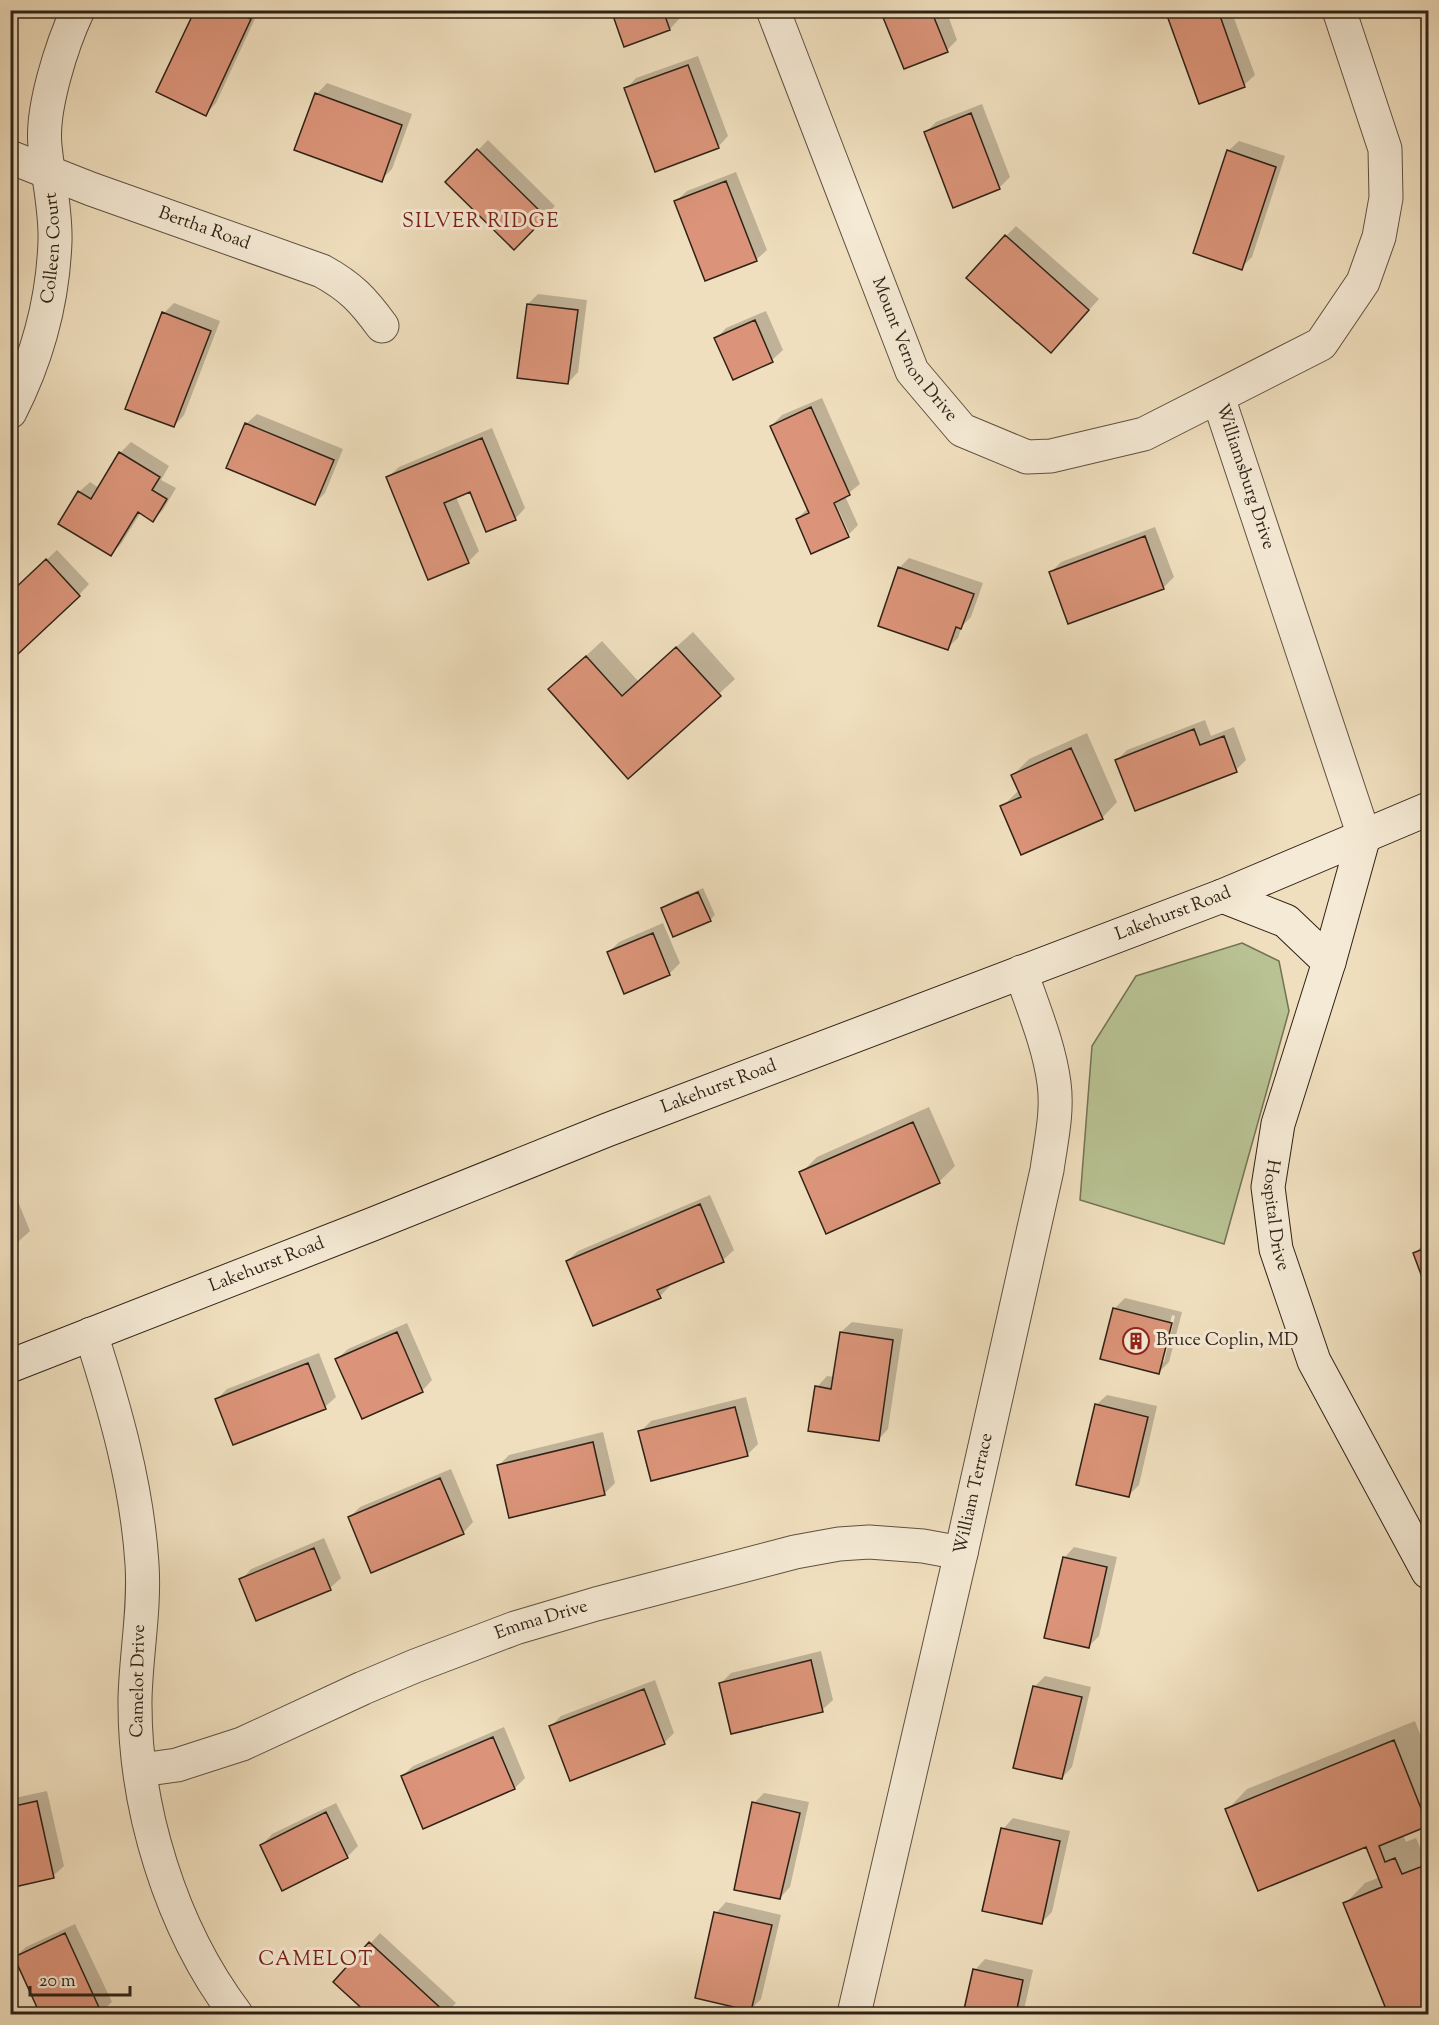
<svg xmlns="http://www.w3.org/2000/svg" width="1439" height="2025" viewBox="0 0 1439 2025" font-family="'Sorts Mill Goudy',serif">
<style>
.green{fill:#b8c293;stroke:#747255;stroke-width:1.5}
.shadow{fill:#0003;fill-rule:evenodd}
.building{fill:#db9479;stroke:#2f2217;stroke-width:1.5}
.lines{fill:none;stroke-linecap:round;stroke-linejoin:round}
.street-casing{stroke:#5f5141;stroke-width:35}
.secondary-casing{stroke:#2f2217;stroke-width:35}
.street{stroke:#f5ead5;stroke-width:33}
.secondary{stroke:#f5ead5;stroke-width:33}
.labels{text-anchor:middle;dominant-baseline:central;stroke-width:6;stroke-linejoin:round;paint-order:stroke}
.street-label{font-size:18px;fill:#2f2217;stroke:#f5ead5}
.poi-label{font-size:18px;fill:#2f2217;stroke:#f5ead5;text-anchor:start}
.neighbourhood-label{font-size:20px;letter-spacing:1.5px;fill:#7a1f14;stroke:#f5ead5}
</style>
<rect width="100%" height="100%" fill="#f0dfbe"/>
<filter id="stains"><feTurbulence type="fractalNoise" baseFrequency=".00333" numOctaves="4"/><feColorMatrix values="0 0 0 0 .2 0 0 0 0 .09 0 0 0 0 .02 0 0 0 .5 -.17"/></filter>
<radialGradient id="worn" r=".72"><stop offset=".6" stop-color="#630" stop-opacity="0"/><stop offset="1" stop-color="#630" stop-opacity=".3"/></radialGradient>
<path class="green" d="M 1242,943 L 1279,961 L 1289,1011 L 1224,1244 L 1080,1200 L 1092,1046 L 1136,976 Z"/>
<path class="shadow" d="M 196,10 L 259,10 L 216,103 L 206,114 Z
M 613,10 L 677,10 L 680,18 L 670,29 Z
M 882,10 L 946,10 L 957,40 L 947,50 Z
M 1167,10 L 1231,10 L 1255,75 L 1244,85 Z
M 698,56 L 728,136 L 718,147 L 626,89 L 636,78 Z
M 327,83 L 412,114 L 392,169 L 381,180 L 296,149 L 317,94 Z
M 982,104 L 1010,177 L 999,188 L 926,132 L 936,122 Z
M 488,140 L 555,206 L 514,248 L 447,182 Z
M 1239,141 L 1285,156 L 1252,257 L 1241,268 L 1228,151 Z
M 736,172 L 767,250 L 756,260 L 676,201 L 687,191 Z
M 1016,226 L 1099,299 L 1061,341 L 1006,236 Z
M 538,294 L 587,300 L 578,372 L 568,383 L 528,304 Z
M 174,303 L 220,321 L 184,415 L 174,426 L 164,313 Z
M 766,311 L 783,350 L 772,360 L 733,378 L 716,339 L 726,328 Z
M 822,398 L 860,484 L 845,496 L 858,525 L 848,535 L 797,519 L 808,508 L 771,426 L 782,415 ZM 832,496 L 849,533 L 845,533 L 829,497 Z
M 257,414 L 343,449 L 325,493 L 315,503 L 246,424 Z
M 492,428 L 525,508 L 515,519 L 471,490 L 456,497 L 479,551 L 468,562 L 388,477 L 399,467 Z
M 131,442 L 169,466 L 161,480 L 176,488 L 163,510 L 153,520 L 141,512 L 121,544 L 111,554 L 79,492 L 90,482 L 99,488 L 120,453 Z
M 1155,527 L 1174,577 L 1163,588 L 1051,572 L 1061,562 Z
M 57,550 L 89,584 L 79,595 L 10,594 Z
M 909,558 L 983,583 L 971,617 L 962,626 L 958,638 L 947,648 L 899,568 Z
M 693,632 L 735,679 L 629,777 L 550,689 L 602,641 L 638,681 Z
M 1205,720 L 1211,736 L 1234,727 L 1246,760 L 1236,770 L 1117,760 L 1127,750 Z
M 1087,733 L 1117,802 L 1102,818 L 1002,807 L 1019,790 L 1013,775 L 1029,759 Z
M 703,888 L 715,915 L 710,920 L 662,909 L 667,904 Z
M 663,923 L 680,963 L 669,974 L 609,952 L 619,942 Z
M 929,1107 L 955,1166 L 939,1182 L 801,1173 L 817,1157 Z
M 10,1182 L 30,1231 L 10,1249 Z
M 710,1195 L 734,1250 L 723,1260 L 669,1283 L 670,1286 L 660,1296 L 567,1261 L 578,1251 Z
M 1428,1239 L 1428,1289 L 1415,1253 Z
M 1125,1298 L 1182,1312 L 1169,1362 L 1159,1372 L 1114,1309 ZM 1172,1315 L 1175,1316 L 1164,1362 L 1161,1362 Z
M 852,1322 L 903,1329 L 888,1429 L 878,1440 L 817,1387 L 827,1376 L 835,1377 L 841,1332 Z
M 407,1323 L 432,1380 L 422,1391 L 337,1359 L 348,1349 Z
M 319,1353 L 336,1397 L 325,1407 L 217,1399 L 227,1389 Z
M 1107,1395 L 1157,1406 L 1139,1485 L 1129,1495 L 1096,1405 Z
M 746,1397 L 758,1444 L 747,1455 L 640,1432 L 651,1421 Z
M 603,1432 L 615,1483 L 604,1494 L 499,1465 L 509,1455 Z
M 451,1469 L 473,1522 L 463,1533 L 350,1517 L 360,1507 Z
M 324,1538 L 341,1578 L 330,1588 L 241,1580 L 251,1569 Z
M 1074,1547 L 1117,1557 L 1099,1636 L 1088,1647 L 1064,1558 Z
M 821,1651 L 833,1700 L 822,1710 L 721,1683 L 731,1673 Z
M 1045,1676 L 1091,1687 L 1072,1767 L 1062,1778 L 1034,1687 Z
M 655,1680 L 674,1733 L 664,1743 L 551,1726 L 561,1716 Z
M 1415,1721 L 1428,1755 L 1428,1824 L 1403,1835 L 1406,1842 L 1416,1838 L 1423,1854 L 1428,1852 L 1428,2014 L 1389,2014 L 1345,1904 L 1365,1883 L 1380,1877 L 1367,1845 L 1227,1810 L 1247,1789 Z
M 504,1727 L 525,1778 L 515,1788 L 402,1776 L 413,1766 Z
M 47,1791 L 64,1866 L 53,1876 L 10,1887 L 10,1799 Z
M 764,1793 L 809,1802 L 790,1887 L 780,1898 L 754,1803 Z
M 336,1803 L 358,1846 L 347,1857 L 262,1845 L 272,1834 Z
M 1013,1818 L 1070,1831 L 1052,1912 L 1041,1923 L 1003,1829 Z
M 726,1902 L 781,1915 L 761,1999 L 751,2009 L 716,1913 Z
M 75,1924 L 112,2002 L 98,2014 L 42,2014 L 15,1957 L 26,1947 Z
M 380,1933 L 456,2003 L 445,2014 L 370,2014 L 335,1982 Z
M 985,1959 L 1033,1970 L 1023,2014 L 964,2014 L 975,1970 Z"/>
<path class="building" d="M 195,10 L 232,10 L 251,19 L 206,116 L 156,92 Z
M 611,10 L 663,10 L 670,30 L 624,47 Z
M 880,10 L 931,10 L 948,52 L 904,69 Z
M 1165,10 L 1218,10 L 1245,87 L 1199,104 Z
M 688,65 L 719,148 L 655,172 L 624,88 Z
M 315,93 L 402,125 L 382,182 L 294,150 Z
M 971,113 L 1000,189 L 953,208 L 924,132 Z
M 477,149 L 546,217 L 514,250 L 445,182 Z
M 1227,150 L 1276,167 L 1242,270 L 1193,253 Z
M 726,181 L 757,261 L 705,281 L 674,201 Z
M 1005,235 L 1089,310 L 1051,353 L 966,278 Z
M 527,304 L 578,310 L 568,384 L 517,378 Z
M 162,312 L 211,331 L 174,427 L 125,409 Z
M 755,320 L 773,362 L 733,380 L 714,338 Z
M 811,407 L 850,495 L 834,503 L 849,537 L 811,554 L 796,519 L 809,513 L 770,426 Z
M 245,423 L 334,460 L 315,505 L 226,468 Z
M 482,438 L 516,520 L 486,532 L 470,492 L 444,503 L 469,563 L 428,580 L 386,477 Z
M 119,452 L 160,477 L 152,490 L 167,499 L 153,522 L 138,512 L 111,556 L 58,524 L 78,491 L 91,499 Z
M 1145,536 L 1164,589 L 1068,624 L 1049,572 Z
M 46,559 L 80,596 L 18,654 L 10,645 L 10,593 Z
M 898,567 L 974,594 L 961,629 L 956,627 L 948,650 L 878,626 Z
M 676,647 L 721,696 L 628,779 L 548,689 L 586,656 L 622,696 Z
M 1194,729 L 1200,745 L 1224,736 L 1237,772 L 1135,811 L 1115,760 Z
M 1071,748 L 1103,819 L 1021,855 L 1000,806 L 1021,797 L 1011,775 Z
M 698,892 L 711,921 L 673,937 L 661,908 Z
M 653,933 L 670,975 L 624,994 L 607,952 Z
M 913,1122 L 940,1183 L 826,1234 L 799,1172 Z
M 700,1204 L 724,1262 L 657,1290 L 661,1298 L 593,1326 L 566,1261 Z
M 1428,1247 L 1428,1293 L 1413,1253 Z
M 1113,1308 L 1172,1323 L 1159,1374 L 1100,1359 Z
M 397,1332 L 423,1392 L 362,1419 L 335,1359 Z
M 840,1332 L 893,1340 L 879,1441 L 808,1431 L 815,1386 L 831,1389 Z
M 308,1363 L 326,1409 L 233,1445 L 215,1399 Z
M 1095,1404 L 1148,1417 L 1129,1497 L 1076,1485 Z
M 735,1407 L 748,1456 L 651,1481 L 638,1431 Z
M 593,1442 L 605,1495 L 509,1518 L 497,1465 Z
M 440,1478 L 464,1534 L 371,1573 L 348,1517 Z
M 314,1548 L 331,1590 L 256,1621 L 239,1579 Z
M 1063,1557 L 1107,1567 L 1089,1648 L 1044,1638 Z
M 811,1660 L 823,1712 L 731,1734 L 719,1683 Z
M 1033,1686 L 1082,1697 L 1062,1779 L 1013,1768 Z
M 644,1689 L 665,1744 L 570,1781 L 549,1726 Z
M 493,1737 L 515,1789 L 423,1829 L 401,1776 Z
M 1394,1740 L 1428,1826 L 1379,1846 L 1385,1862 L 1395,1858 L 1402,1874 L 1428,1864 L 1428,2014 L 1388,2014 L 1343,1903 L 1382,1887 L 1366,1847 L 1258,1891 L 1225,1809 Z
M 37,1801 L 54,1878 L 10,1888 L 10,1807 Z
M 752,1802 L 800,1813 L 780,1899 L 734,1890 Z
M 326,1812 L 348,1858 L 282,1891 L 260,1845 Z
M 1001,1828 L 1060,1841 L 1042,1924 L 982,1911 Z
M 714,1912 L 772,1925 L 751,2011 L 695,1998 Z
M 65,1933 L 102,2014 L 40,2014 L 14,1957 Z
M 369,1942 L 447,2014 L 368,2014 L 333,1982 Z
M 973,1969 L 1023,1980 L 1016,2014 L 963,2014 Z"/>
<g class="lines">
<defs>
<g id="street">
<path id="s1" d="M 773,10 L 912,371 L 962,430 L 1027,457 L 1051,456 L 1144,434 L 1321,344 L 1363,282 L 1379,237 L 1386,198 L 1385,149 L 1339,10"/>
<path id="s2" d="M 10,157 L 91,189 L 322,271 C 351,287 363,300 382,326"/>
<path id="s3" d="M 1218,397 L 1364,836"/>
<path id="s4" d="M 10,412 C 37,359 53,300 55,241 C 56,209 48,178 45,146 C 41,109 62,44 78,10"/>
<path d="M 91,1334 C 115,1409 137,1485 142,1564 C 145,1609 136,1654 135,1699 C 134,1807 171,1928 236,2014"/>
<path id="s5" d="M 141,1770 L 177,1765 L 242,1744 L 363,1688 L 415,1666 L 515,1628 L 596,1604 L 795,1552 L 839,1544 L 869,1542 L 923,1546 L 961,1553"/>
<path id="s6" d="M 854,2014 L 961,1553 L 1047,1170 C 1051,1141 1058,1112 1054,1083 C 1049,1045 1033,1008 1021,972"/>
</g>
<g id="secondary">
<path id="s7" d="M 1364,836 L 1329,962 L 1278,1124 L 1268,1187 L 1276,1249 L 1314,1361 L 1428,1572"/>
<path d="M 1222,896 L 1286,921 L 1329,962"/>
<path id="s8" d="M 10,1366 L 373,1224 L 607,1130 L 1222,896 L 1428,809"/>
</g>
</defs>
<use href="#street" class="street-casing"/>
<use href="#secondary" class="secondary-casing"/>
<use href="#street" class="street"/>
<use href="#secondary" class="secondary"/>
</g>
<defs>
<symbol id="building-ring" viewBox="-11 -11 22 22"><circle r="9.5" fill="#f5ead5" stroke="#8f2418" stroke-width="1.5"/><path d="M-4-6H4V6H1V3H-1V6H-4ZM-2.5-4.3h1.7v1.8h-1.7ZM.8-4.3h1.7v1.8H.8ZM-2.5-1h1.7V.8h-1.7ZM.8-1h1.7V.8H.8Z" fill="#8f2418"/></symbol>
</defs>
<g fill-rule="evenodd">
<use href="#building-ring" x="1121" y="1326" width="30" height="30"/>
</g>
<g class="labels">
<g class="street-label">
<text stroke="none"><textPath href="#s2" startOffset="207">Bertha Road</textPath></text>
<text stroke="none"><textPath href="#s4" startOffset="171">Colleen Court</textPath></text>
<text stroke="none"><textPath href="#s1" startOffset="369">Mount Vernon Drive</textPath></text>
<text stroke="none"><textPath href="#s3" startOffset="84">Williamsburg Drive</textPath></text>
<text stroke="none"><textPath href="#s8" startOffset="1248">Lakehurst Road</textPath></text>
<text stroke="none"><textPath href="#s8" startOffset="762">Lakehurst Road</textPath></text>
<text stroke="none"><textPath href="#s7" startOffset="393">Hospital Drive</textPath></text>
<text stroke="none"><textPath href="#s8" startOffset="276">Lakehurst Road</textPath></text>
<text stroke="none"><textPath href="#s6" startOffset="534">William Terrace</textPath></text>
<text stroke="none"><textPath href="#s5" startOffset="429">Emma Drive</textPath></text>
<text transform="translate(139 1681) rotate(-89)">Camelot Drive</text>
</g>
<g class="poi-label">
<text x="1156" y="1341">Bruce Coplin, MD</text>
</g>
<g class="neighbourhood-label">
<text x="481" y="222">SILVER RIDGE</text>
<text x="316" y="1960">CAMELOT</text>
</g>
</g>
<rect width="1439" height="2025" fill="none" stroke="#f0dfbe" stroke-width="36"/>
<rect x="12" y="12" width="1415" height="2001" fill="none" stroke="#2f2217" stroke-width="3"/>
<rect x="18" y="18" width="1403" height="1989" fill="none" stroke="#2f2217" stroke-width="1.5"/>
<path d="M30 1986v9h100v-9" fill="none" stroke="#2f2217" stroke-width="3"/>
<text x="39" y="1986" font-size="18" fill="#2f2217" stroke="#f5ead5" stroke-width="4.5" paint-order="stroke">20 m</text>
<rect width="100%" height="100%" filter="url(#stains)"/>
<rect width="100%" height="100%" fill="url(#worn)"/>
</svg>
